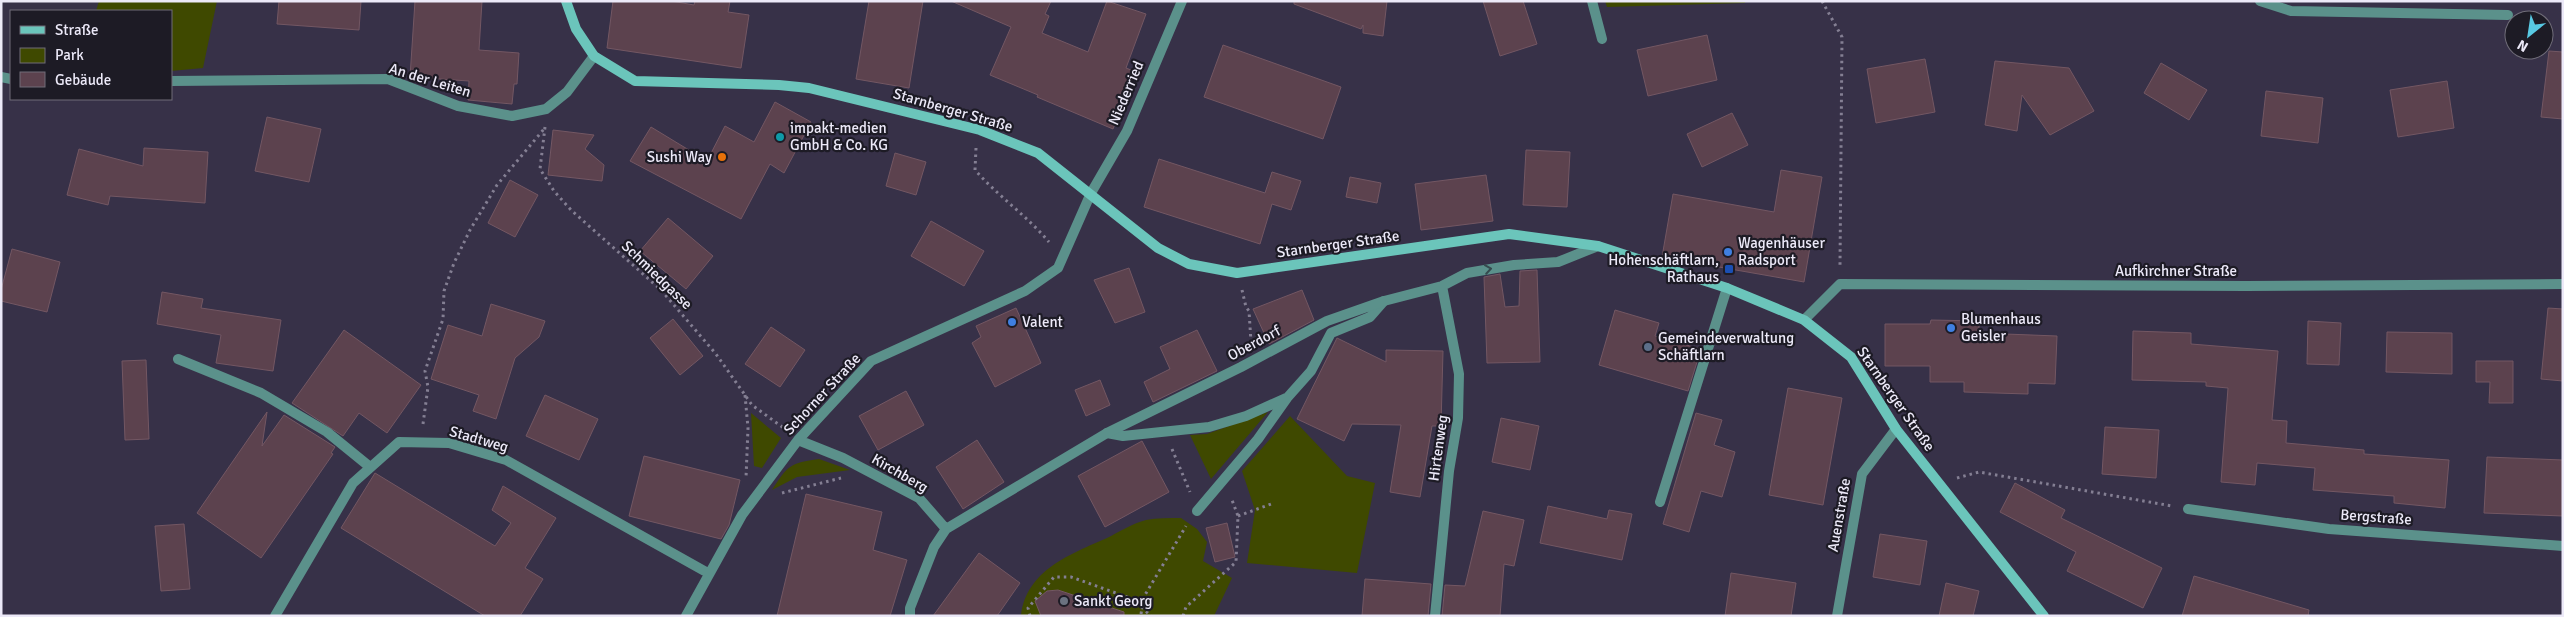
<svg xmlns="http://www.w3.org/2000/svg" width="2564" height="617" viewBox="0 0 2564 617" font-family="Signika,sans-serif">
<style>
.green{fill:#3f4900}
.building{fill:#5c424e;stroke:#735763}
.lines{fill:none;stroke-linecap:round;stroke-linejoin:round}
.path{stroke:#847f93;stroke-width:3;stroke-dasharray:2.5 4;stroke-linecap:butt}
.lane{stroke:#5b918b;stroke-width:10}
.street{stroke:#5b918b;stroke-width:10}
.secondary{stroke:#6bc5bb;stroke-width:10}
.oneway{stroke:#364a4e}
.culture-dot{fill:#0f9aa8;stroke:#1d1b25;stroke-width:2}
.food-dot{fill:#e8710a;stroke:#1d1b25;stroke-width:2}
.shop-dot{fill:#3f7fe0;stroke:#1d1b25;stroke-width:2}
.transit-dot{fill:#1a4fb4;stroke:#1d1b25;stroke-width:2}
.service-dot{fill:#5c6f8a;stroke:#1d1b25;stroke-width:2}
.worship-dot{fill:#6b7280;stroke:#1d1b25;stroke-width:2}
.labels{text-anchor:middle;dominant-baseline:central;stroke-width:4.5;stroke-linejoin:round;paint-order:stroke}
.street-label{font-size:15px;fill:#ece9f8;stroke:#1d1b25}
.poi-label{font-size:15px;fill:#ece9f8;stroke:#1d1b25;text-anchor:start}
</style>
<rect width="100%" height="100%" fill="#373148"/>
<path class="green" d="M 99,1 L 217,1 L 203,68 L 171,71 L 171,11 L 96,11 Z
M 1605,1 L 1745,1 L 1745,3 L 1607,7 Z
M 1268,412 L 1211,479 L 1190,435 L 1207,434 Z
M 751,413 L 781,438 L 762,468 L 754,466 Z
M 1290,416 L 1347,476 L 1375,483 L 1357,573 L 1247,563 L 1255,510 L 1242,471 Z
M 819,459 L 850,470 L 797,477 L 772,490 C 788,465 790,463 819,459 Z
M 1181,518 L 1197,529 L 1207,542 L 1203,561 L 1232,578 L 1214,616 L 1021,616 C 1026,570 1071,554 1107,538 C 1119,532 1133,523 1146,520 C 1157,518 1169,518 1181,518 Z"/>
<path class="building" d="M 279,1 L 361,1 L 359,30 L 277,24 Z
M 415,1 L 482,1 L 479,50 L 519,53 L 517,84 L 514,84 L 512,104 L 468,100 L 469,81 L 410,77 Z
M 613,1 L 671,1 L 694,5 L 695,1 L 730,1 L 728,12 L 749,15 L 741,68 L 607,48 Z
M 869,1 L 923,1 L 909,88 L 856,79 Z
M 951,1 L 1051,1 L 1045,14 L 1049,16 L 1042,33 L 1088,52 L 1107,1 L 1146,14 L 1126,68 L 1136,72 L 1113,129 L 1037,97 L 1038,95 L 990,75 L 1011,27 Z
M 1294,1 L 1387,1 L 1383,36 L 1363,33 L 1363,25 L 1361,29 L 1294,4 Z
M 1483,1 L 1523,1 L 1537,44 L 1500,56 Z
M 1707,35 L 1717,80 L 1648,96 L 1637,50 Z
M 1223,45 L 1341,87 L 1323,139 L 1204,97 Z
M 2549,51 L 2563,52 L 2563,119 L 2541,117 Z
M 1925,59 L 1935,112 L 1876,123 L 1867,69 Z
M 1995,61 L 2069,68 L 2094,111 L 2050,135 L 2022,95 L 2017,131 L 1985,125 Z
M 2161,63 L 2207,90 L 2189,120 L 2144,93 Z
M 2447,81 L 2454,128 L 2398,137 L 2390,90 Z
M 2266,91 L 2323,98 L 2318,143 L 2261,136 Z
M 775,102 L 811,122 L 784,173 L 770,164 L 741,219 L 630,161 L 651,127 L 707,161 L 725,126 L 754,142 Z
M 1732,113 L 1748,145 L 1702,167 L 1687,134 Z
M 267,117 L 321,129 L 309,182 L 255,171 Z
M 553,130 L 594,135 L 585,149 L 604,165 L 602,181 L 548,175 Z
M 144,148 L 208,152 L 205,203 L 110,196 L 108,205 L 67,195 L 79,149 L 143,166 Z
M 1526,150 L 1570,152 L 1567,207 L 1523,205 Z
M 895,153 L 926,162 L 916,195 L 886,186 Z
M 1159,159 L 1265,193 L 1272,172 L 1301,181 L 1291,210 L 1272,204 L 1260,244 L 1144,207 Z
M 1781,170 L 1822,177 L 1804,282 L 1662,257 L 1673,194 L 1774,212 Z
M 1486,175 L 1493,221 L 1421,230 L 1415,184 Z
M 1350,177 L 1381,183 L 1377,203 L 1346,197 Z
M 510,180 L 538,195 L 515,237 L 488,223 Z
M 668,218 L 713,256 L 686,289 L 640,251 Z
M 931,221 L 984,251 L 964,286 L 911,256 Z
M 12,249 L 60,262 L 47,312 L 1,301 L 1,290 Z
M 1129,268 L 1145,312 L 1115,323 L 1094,280 Z
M 1537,270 L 1540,362 L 1487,363 L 1484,277 L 1500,274 L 1505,307 L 1519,306 L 1520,271 Z
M 1302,290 L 1314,320 L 1269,344 L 1253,309 Z
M 162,292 L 203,299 L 201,308 L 281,320 L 273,371 L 216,363 L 221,335 L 157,324 Z
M 491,304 L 545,321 L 539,337 L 515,358 L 496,419 L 473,411 L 479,395 L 431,379 L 448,325 L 482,336 Z
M 1016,308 L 1041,363 L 995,387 L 972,343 L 981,337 L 976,326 Z
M 2548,308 L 2563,309 L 2563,381 L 2541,379 Z
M 1615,310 L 1659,323 L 1655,336 L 1701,349 L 1688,391 L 1599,365 Z
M 673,319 L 703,356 L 680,375 L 650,338 Z
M 1931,320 L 1979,321 L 1979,333 L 2057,336 L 2055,384 L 2028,383 L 2028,394 L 1964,392 L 1964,382 L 1930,382 L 1930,366 L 1885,366 L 1885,324 L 1930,324 Z
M 2308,321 L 2341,323 L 2339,365 L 2307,364 Z
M 771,327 L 805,350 L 780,387 L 745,364 Z
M 344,330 L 421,385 L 387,433 L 359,413 L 343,436 L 292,403 Z
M 1197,330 L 1217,371 L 1153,402 L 1144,382 L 1170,369 L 1160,347 Z
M 2133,331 L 2191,333 L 2191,344 L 2278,351 L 2272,420 L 2287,421 L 2286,443 L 2364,450 L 2364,454 L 2449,460 L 2445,508 L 2394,503 L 2394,496 L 2313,490 L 2315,468 L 2257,463 L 2255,485 L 2221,482 L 2228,388 L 2206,386 L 2206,382 L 2132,380 Z
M 2387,332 L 2452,333 L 2452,374 L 2386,372 Z
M 1337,338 L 1386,362 L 1386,350 L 1443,351 L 1441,426 L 1432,426 L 1420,497 L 1390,492 L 1401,425 L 1352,424 L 1344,441 L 1297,419 Z
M 146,360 L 149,439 L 125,440 L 122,361 Z
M 2476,361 L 2513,361 L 2513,403 L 2489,403 L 2490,382 L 2476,382 Z
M 1100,380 L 1110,405 L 1086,416 L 1075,390 Z
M 1788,388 L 1842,398 L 1823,505 L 1769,495 Z
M 906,391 L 924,425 L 878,450 L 859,416 Z
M 545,395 L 598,419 L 579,460 L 526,436 Z
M 267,412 L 262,446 L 284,415 L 335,447 L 331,453 L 333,454 L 261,558 L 197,513 Z
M 1696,413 L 1722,420 L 1714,445 L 1735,452 L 1722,497 L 1701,491 L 1689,532 L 1663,524 Z
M 1501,418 L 1539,426 L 1530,470 L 1492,462 Z
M 2105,427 L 2159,430 L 2156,478 L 2102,474 Z
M 977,440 L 1004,482 L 963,509 L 936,467 Z
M 1142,441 L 1169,492 L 1105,527 L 1078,476 Z
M 644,456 L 740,480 L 729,525 L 721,539 L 629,516 Z
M 2487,457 L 2563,460 L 2563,516 L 2484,513 Z
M 375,473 L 495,546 L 511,523 L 492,510 L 503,486 L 556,518 L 525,568 L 543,579 L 520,616 L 485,616 L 341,528 Z
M 2015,483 L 2065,510 L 2061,518 L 2162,568 L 2143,608 L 2067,571 L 2076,552 L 2000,512 Z
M 806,494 L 882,512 L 873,550 L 907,560 L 890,616 L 777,616 Z
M 1548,506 L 1607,519 L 1609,510 L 1632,514 L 1622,560 L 1540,543 Z
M 1483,511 L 1524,520 L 1514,566 L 1504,564 L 1500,616 L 1442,616 L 1445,585 L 1465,586 Z
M 1227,523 L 1235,557 L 1215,562 L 1206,528 Z
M 184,524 L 190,589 L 161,591 L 155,526 Z
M 1880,534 L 1927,541 L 1920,585 L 1873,577 Z
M 979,553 L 1020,583 L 997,616 L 933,616 Z
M 1731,573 L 1796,583 L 1791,616 L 1725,616 Z
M 2194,576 L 2309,610 L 2308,616 L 2182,616 Z
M 1365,579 L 1431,584 L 1428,616 L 1362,616 Z
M 1946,583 L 1979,591 L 1973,616 L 1939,616 Z
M 1058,590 L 1124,612 L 1124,616 L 1041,616 L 1035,601 L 1047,591 Z"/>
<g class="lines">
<path class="path" d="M 1822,1 L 1842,37 L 1840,265
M 545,127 L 540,169 L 554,191 L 571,210 L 661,290 L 716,354 L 752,405 L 785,429
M 976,148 L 975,170 C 998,196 1027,216 1049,242
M 1242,290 L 1246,307 L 1249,311 L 1251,342
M 745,395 L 748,428 L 746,478
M 423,424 L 428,387 L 425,371 L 443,319 L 444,291 L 454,263 L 470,230 L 497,185 L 544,129
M 1172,449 L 1190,492
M 1957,478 L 1979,472 L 2172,506
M 782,493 L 841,478
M 1238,516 L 1274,503
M 1139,605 L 1186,526
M 1141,614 L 1142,608
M 1030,616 L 1028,608 L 1054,577 L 1071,577 L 1133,599 L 1151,616
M 1183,616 L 1186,607 L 1236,562 L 1238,516 L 1232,500"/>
<path class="lane" d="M 178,359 L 261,393 L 327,432 L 370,467
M 1107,433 L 1123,436 L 1209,427 L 1246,416 L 1286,398
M 1660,502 L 1727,288
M 1197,511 L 1258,439 L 1287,398 L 1311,371 L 1331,333 L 1370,317 L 1384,301"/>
<path class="street" d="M 1592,1 L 1602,39
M 2260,1 L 2291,11 L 2508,15
M 1,77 L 11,79
M 171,81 L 388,79 L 458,106 L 512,116 L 546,109 L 567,92 L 594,56
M 1804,320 L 1840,284 L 2246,286 L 2563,284
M 798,440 L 843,458 L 919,498 L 946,529
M 2188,509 L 2329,529 L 2563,546
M 275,616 L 353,483 L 399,442 L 449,443 L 506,460 L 708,573
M 686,616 L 742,515 L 798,440 L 871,361 L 1025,291 L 1058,268 L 1091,193 L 1127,131 L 1182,1
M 910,616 L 910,608 L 934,547 L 946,529 L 1107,433 L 1241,367 L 1327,321 L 1384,301 L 1442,286 L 1467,273 L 1514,265 L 1558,262 L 1598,246
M 1435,616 L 1449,471 L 1458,418 L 1459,374 L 1442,286
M 1837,616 L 1862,474 L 1896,429"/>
<path class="secondary" d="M 566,1 L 576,29 L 594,56 L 635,81 L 779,85 L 809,88 L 980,130 L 1038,153 L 1158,248 L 1189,264 L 1237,273 L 1509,234 L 1598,246 L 1727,288 L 1804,320 L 1851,357 L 1896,429 L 2044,616"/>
</g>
<defs><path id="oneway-chevron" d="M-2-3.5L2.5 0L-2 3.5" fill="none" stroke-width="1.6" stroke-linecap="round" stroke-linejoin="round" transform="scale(1.25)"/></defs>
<use class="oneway" href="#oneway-chevron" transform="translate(1488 269) rotate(-9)"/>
<circle class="culture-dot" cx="780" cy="137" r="5"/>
<circle class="food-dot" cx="722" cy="157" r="5"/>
<g class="shop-dot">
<circle cx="1728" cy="252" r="5"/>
<circle cx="1012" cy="322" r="5"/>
<circle cx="1951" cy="328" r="5"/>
</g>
<rect class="transit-dot" x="1724" y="264" width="10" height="10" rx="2.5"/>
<circle class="service-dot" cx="1648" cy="347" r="5"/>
<circle class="worship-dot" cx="1064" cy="601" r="5"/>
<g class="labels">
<g class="street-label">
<text transform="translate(430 80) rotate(17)">An der Leiten</text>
<text transform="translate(1126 93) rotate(-67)">Niederried</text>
<text transform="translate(953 110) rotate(16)">Starnberger Straße</text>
<text transform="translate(1338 244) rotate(-8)">Starnberger Straße</text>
<text x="2176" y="271">Aufkirchner Straße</text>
<text transform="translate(657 275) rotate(44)">Schmiedgasse</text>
<text transform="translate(1254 343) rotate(-28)">Oberdorf</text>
<text transform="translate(822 394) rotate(-47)">Schorner Straße</text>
<text transform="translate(1896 399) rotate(55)">Starnberger Straße</text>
<text transform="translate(479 439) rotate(16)">Stadtweg</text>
<text transform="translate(1438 448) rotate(-82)">Hirtenweg</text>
<text transform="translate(900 473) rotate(30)">Kirchberg</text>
<text transform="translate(1839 515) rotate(-80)">Auenstraße</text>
<text transform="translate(2376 517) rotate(4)">Bergstraße</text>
</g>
<g class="poi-label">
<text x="790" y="128">impakt-medien<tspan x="790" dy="17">GmbH &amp; Co. KG</tspan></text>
<text x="712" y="157" text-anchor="end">Sushi Way</text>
<text x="1738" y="243">Wagenhäuser<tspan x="1738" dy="17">Radsport</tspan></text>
<text x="1719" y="260" text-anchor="end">Hohenschäftlarn,<tspan x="1719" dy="17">Rathaus</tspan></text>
<text x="1961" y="319">Blumenhaus<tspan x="1961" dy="17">Geisler</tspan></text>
<text x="1022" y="322">Valent</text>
<text x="1658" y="338">Gemeindeverwaltung<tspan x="1658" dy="17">Schäftlarn</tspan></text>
<text x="1074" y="601">Sankt Georg</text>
</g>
</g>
<rect width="2564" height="617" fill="none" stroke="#ece9f8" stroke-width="5"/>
<rect x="10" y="10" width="162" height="90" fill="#1d1b25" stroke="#706d79"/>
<rect x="20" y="26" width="25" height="8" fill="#6bc5bb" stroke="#706d79"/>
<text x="55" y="35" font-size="15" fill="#ece9f8">Straße</text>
<rect x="20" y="48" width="25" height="15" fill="#3f4900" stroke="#706d79"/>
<text x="55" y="60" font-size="15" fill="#ece9f8">Park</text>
<rect x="20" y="72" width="25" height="15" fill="#5c424e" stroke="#706d79"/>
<text x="55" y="85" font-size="15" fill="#ece9f8">Gebäude</text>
<g transform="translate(2529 35) rotate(210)"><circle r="24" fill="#1d1b25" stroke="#706d79"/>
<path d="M0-4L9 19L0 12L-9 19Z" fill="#58c9e3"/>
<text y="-8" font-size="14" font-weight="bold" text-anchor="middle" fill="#ece9f8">N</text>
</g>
</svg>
